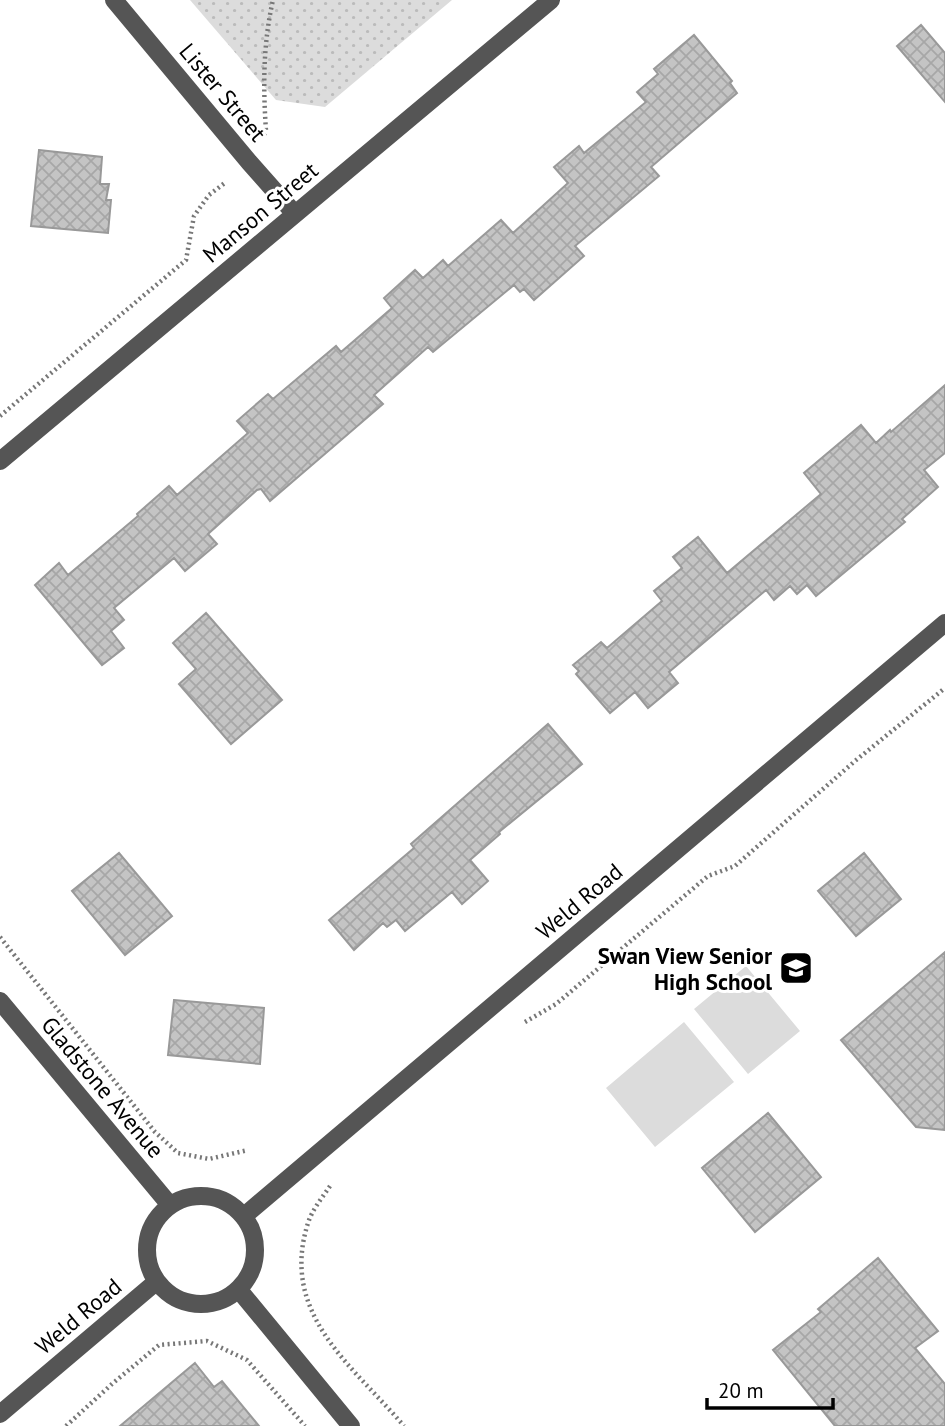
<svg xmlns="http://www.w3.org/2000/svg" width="945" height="1426" viewBox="0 0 945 1426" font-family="'PT Sans',sans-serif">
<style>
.grass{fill:url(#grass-dots)}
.pitch{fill:#dcdcdc}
.building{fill:url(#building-cross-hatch);stroke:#999;stroke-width:2}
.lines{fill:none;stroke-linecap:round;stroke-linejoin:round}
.path{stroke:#777;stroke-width:4.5;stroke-dasharray:2 3.5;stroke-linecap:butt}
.minor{stroke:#555;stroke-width:18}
.labels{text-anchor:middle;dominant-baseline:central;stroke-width:6;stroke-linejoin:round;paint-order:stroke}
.street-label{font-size:23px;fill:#000;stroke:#fff}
.poi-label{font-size:23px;font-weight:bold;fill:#000;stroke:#fff;text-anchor:end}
</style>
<defs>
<pattern id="grass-dots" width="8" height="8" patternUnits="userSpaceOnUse" patternTransform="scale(1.75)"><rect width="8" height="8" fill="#dcdcdc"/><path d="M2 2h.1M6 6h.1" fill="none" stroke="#bbb" stroke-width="1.8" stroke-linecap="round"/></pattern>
<pattern id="building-cross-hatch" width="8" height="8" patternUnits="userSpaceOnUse" patternTransform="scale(1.75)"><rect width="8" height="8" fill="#c4c4c4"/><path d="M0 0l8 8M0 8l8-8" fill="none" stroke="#a7a7a7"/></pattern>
</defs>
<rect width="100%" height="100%" fill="#fff"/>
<path class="grass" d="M 190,0 L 452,0 L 325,107 L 276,100 Z"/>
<path class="pitch" d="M 746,966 L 800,1031 L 748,1074 L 694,1009 Z
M 684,1022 L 734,1082 L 655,1147 L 606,1088 Z"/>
<path class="building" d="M 921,25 L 945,53 L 945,102 L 897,46 Z
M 694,35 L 732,81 L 730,83 L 737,93 L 651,167 L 659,176 L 575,246 L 584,256 L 534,300 L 524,289 L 520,292 L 514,285 L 433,352 L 428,347 L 374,395 L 383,404 L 270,501 L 261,489 L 257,490 L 208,534 L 217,544 L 185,571 L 174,558 L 114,608 L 124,620 L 111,631 L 124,648 L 102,665 L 35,585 L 59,563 L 68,575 L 138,516 L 137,514 L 169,486 L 177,495 L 248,433 L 237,421 L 268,394 L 273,399 L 336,346 L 341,352 L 392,308 L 384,298 L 415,270 L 423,278 L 443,260 L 448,266 L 501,220 L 513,233 L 568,183 L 554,167 L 579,146 L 584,153 L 646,102 L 637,92 L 658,74 L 654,69 Z
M 39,150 L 102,157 L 100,184 L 109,184 L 106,200 L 111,200 L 108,233 L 31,226 Z
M 945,385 L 945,453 L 924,470 L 938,487 L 902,519 L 905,522 L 816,596 L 807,585 L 797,594 L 790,586 L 774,600 L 766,590 L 669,672 L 678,683 L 648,708 L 635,692 L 610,713 L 576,674 L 579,671 L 573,665 L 601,642 L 607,648 L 662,601 L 654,591 L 682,568 L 673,557 L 698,537 L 727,573 L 821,494 L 804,473 L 861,425 L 876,443 L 890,430 L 891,432 Z
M 206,613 L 282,700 L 231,744 L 179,684 L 196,669 L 173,643 Z
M 548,724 L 582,764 L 499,832 L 500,834 L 470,860 L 488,881 L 462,904 L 452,892 L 405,931 L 396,920 L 387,927 L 383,923 L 354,950 L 329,920 L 414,848 L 411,844 Z
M 119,853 L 172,916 L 125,955 L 72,891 Z
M 864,853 L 901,899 L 856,936 L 818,891 Z
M 945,952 L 945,1130 L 916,1127 L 841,1040 Z
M 174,1000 L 264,1008 L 260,1064 L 168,1055 Z
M 768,1113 L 821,1177 L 755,1232 L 702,1168 Z
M 878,1258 L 938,1331 L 915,1348 L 945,1384 L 945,1426 L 835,1426 L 773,1350 L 821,1312 L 818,1309 Z
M 195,1363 L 214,1387 L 222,1381 L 259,1426 L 120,1426 Z"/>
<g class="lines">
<path class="path" d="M 264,135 L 266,131 C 263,86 263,44 273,0
M 0,416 L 186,260 L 194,216 L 209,195 L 226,182
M 0,937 L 155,1132 L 178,1153 L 209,1159 L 248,1150
M 525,1022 L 556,1004 L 708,876 L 735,866 L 855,761 L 945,688
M 330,1186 C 322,1198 312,1210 308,1223 C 279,1314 352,1365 404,1426
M 66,1426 L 112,1384 L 159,1345 L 207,1341 L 247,1360 L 305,1426"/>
<path class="minor" d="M 114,0 L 249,162 L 295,214
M 0,461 L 551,0
M 0,1001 L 169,1204
M147 1250a54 54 0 1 1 108 0a54 54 0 1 1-108 0Z
M 244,1216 L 945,623
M 239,1290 L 351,1426
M 0,1414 L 156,1282"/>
</g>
<defs>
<symbol id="school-square" viewBox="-11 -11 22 22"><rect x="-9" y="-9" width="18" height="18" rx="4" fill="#000" stroke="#fff"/><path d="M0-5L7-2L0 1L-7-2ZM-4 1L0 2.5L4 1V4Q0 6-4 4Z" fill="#fff"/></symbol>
</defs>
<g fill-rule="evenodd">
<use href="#school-square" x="777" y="949" width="38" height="38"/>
</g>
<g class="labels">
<g class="street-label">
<text transform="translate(223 92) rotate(50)">Lister Street</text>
<text transform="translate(260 212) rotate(-40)">Manson Street</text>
<text transform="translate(579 901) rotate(-40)">Weld Road</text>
<text transform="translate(103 1087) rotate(50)">Gladstone Avenue</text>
<text transform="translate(78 1316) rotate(-40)">Weld Road</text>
</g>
<g class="poi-label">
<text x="772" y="955">Swan View Senior<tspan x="772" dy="26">High School</tspan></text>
</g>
</g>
<path d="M707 1398v10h126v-10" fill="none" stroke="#000000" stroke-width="3.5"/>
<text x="718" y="1398" font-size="21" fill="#000000" stroke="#ffffff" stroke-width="5" paint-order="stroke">20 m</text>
</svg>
